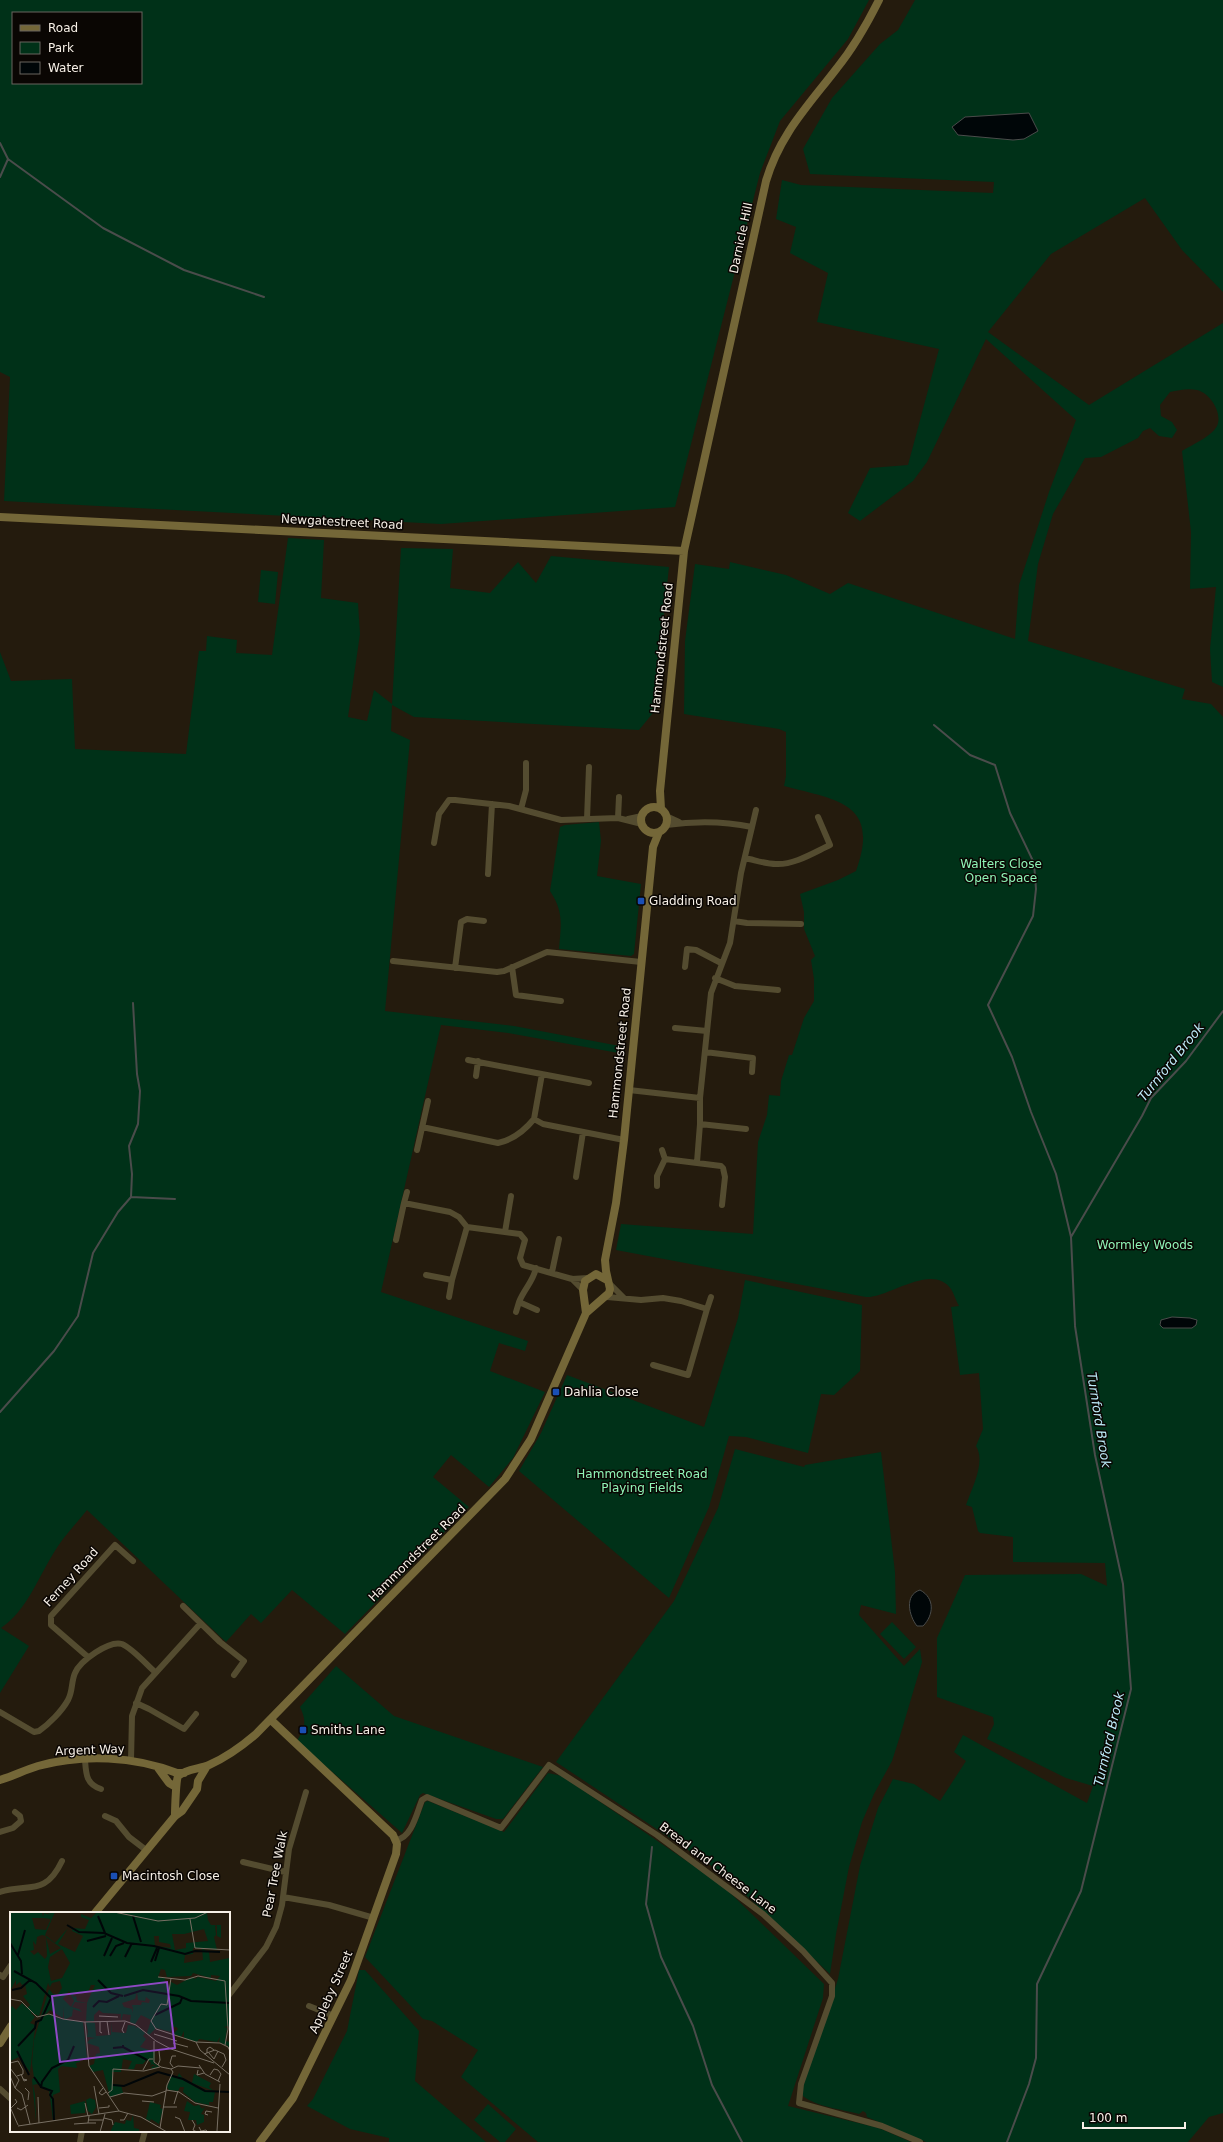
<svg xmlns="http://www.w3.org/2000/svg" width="1223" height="2142" viewBox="0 0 1223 2142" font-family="'DejaVu Sans',sans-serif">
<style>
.green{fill:#003118;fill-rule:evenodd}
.water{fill:#000608;stroke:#4a4c4b}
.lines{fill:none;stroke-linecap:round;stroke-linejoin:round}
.stream{stroke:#4a4c4b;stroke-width:2}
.street{stroke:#544c30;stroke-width:6}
.secondary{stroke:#746738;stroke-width:8}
.transit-dot{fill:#1a4fb4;stroke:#0a0603;stroke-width:1.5}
.labels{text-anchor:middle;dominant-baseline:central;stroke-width:3;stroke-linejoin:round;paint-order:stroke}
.street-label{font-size:12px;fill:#f7f0e7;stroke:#0a0603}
.park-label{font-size:12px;fill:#90f5b7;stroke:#0a0603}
.poi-label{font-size:12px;fill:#f7f0e7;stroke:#0a0603;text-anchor:start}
.water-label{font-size:13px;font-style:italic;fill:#bcebf8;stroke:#0a0603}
.inset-river{fill:none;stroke:#000608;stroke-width:2}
.inset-road{fill:none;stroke:#787064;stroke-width:1}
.view{fill:#8e49c5;fill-opacity:0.15;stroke:#8e49c5;stroke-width:2}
.inset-edge{fill:none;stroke:#f7f0e7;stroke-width:2}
</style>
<rect width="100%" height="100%" fill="#241b0d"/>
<path class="green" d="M 0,0 L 869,0 L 848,39 L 780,121 L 760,173 L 675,507 L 441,524 L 4,501 L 10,377 L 0,372 ZM 13,13 L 141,13 L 141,83 L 13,83 Z
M 915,0 L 1223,0 L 1223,292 L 1182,250 L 1145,198 L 1051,254 L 988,332 L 1089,405 L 1223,323 L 1223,687 L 1212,682 L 1210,649 L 1216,587 L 1190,589 L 1191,532 L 1182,451 C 1192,445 1212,436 1217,426 C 1223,413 1210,393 1197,390 C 1188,388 1179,390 1170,392 L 1160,405 L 1161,416 L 1172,422 L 1177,430 L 1172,438 L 1159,436 L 1150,428 L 1143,431 L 1138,438 L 1101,457 L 1085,458 L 1053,514 L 1038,564 L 1028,641 L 1185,689 L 1182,699 L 1211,704 L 1223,717 L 1223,2113 L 1209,2117 L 1188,2142 L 926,2142 L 867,2117 L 866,2113 L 863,2111 L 859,2114 C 841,2109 817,2107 803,2096 L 803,2087 L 838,1979 L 860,1866 L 878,1808 L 893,1779 L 914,1784 L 940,1801 L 966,1761 L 954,1752 L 963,1735 L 1087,1803 L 1093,1786 L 1066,1778 L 987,1739 L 994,1724 L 993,1717 L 937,1697 L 937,1638 L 965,1575 L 1081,1574 L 1107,1586 L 1105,1563 L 1013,1562 L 1013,1537 L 980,1533 L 978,1531 L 972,1507 L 966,1505 C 972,1488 986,1462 976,1446 L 983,1429 L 979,1373 L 960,1375 L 951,1307 L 959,1306 C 956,1301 954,1294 951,1289 C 932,1262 889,1298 866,1297 L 616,1250 L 621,1224 L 753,1234 L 758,1142 L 767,1115 L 769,1095 L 780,1096 L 781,1081 L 789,1055 L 792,1055 L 804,1018 L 814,1001 L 814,979 L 811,960 L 815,956 L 804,929 L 804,912 L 800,894 L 838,880 L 856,871 C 881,802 836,800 784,786 L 786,776 L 786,732 L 779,729 L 684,714 L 685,641 L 695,564 L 729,569 L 730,562 L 786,575 L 830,594 L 848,583 L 1015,639 L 1019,585 L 1049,492 L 1076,420 L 986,339 L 927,462 L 913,481 L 860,521 L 848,513 L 870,468 L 908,465 L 939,349 L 817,322 L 828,273 L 790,253 L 796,227 L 776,219 L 782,180 L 801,185 L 993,193 L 994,182 L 810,174 L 803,149 L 832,98 L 880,44 L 898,30 Z
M 288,538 L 324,540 L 321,598 L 358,603 L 360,634 L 348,717 L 367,721 L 374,690 L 392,704 L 401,548 L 453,549 L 450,588 L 490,593 L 518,562 L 536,583 L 551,556 L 669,567 L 653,713 L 639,730 L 414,717 L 392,705 L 391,731 L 410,740 L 385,1011 L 514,1026 L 625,1047 L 624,1054 L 508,1033 L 441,1025 L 381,1292 L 528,1341 L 525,1351 L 499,1343 L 490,1371 L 545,1392 L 513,1458 L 489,1487 L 451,1455 L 433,1477 L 469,1507 L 345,1634 L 292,1590 L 261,1623 L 251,1614 L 226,1642 L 87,1510 C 76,1524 62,1538 53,1554 C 37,1580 27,1610 1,1628 L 29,1646 L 0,1693 L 0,652 L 11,681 L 72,679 L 75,749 L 186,754 L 199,651 L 206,651 L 207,636 L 237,640 L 236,653 L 272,655 Z
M 261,570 L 278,572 L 275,604 L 258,602 Z
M 599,822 L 601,841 L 597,876 L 641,884 L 634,954 L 631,956 L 559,949 C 561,925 564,912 550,891 L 560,827 L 565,825 Z
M 745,1280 L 862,1305 L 860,1371 L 834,1395 L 821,1394 L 808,1453 L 746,1437 L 729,1436 L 709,1507 L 669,1598 L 519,1471 L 541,1433 L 567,1375 L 704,1427 L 738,1318 Z
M 735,1449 L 804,1467 L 805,1465 L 881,1452 L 895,1572 L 896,1614 L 861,1605 L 859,1615 L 904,1666 L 920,1649 L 922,1662 L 900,1736 L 892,1761 L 874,1794 L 862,1822 L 849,1867 L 836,1934 L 830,1974 L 749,1898 L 709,1864 L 556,1762 L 674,1601 L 718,1508 Z
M 892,1622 L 916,1647 L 904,1659 L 880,1634 Z
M 336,1666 L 394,1716 L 543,1767 L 503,1819 L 496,1819 L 423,1793 L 420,1795 L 402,1833 L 297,1741 C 305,1726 307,1722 300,1707 Z
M 548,1773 L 562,1776 L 722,1885 L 824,1984 L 823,1998 L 788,2106 L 879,2128 L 911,2142 L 538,2142 L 461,2077 L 478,2050 L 432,2021 L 423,2019 L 365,1957 L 425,1802 L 428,1801 L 504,1832 Z
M 359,1970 L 365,1970 L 419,2031 L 415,2081 L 486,2142 L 389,2142 L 389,2138 L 350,2129 L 307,2106 L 313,2099 L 347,2031 Z
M 488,2104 L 516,2129 L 505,2142 L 500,2142 L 474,2120 Z"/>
<path class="water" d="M 1029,113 L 1038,131 L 1024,139 L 1013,140 L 958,135 L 952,127 L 965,117 Z
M 1172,1317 L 1190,1318 L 1197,1320 L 1196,1325 L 1192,1328 L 1163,1328 L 1160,1325 L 1161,1320 Z
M 920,1590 C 935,1598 934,1615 923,1626 L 917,1626 C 909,1616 904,1595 920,1590 Z"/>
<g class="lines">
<path class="stream" d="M 0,143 L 8,159 L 103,228 L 184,270 L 264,297
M 0,177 L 8,159
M 934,725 L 970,755 L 995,765 L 1010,813 L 1034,863 L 1036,889 L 1033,916 L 988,1005 L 1012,1057 L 1031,1112 L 1056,1174 L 1071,1237
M 133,1003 L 137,1074 L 140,1091 L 138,1124 L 129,1146 L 132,1174 L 131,1197 L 175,1199
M 1075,1325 L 1071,1237 L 1142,1116 L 1151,1098 L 1186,1061 L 1223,1011
M 0,1412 L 54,1351 L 78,1316 L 93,1253 L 118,1212 L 131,1197
M 652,1847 L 646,1904 L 661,1957 L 693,2026 L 712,2085 L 742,2142
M 1007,2142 L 1029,2084 L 1036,2058 L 1037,1984 L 1081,1891 L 1131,1689 L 1123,1584 L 1095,1455 L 1075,1326"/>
<path class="street" d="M 521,809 L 526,790 L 526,763
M 666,816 L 679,822
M 618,818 L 619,797
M 587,819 L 589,767
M 628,819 L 642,816
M 666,825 C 694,821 724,821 752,827 L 756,810
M 434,843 L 439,814 L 449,800 L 455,800 L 509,806 L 561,820 L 618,818 L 642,824
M 745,858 C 755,860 765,864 776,864 C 794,865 813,853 830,845 L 818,817
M 488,874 L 492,804
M 734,921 L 747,923 L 801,924
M 393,961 L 497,972 L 504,971 L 547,952 L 641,962
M 512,967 L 516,995 L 561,1001
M 685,967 L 687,949 L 696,950 L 721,963
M 455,968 L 461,922 L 467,919 L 484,921
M 715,978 L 735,986 L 778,990
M 675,1028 L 707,1031
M 705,1052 L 753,1058 L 752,1072
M 468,1060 L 589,1083
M 476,1076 L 478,1061
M 629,1090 L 700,1098
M 534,1119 L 542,1074
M 700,1124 L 746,1129
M 422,1127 L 498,1143 C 512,1140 525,1130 534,1119 L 543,1124 L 624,1140
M 417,1150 L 428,1101
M 662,1150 L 665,1159
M 697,1162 L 700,1124 L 700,1098 L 711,993 L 730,943 L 741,873 L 752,827
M 576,1177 L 583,1132
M 657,1186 L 657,1176 L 665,1159 L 721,1166 L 723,1168 L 725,1177 L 722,1205
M 404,1203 L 407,1192
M 505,1232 L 511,1196
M 396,1240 L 404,1203 L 450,1212 L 459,1217 L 467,1227 L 520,1234 L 525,1240 L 520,1258 L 523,1265 L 572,1279 L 588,1278
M 536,1268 C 533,1282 524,1289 519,1302 L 537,1310
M 552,1272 L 559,1239
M 426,1275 L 452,1280 L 467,1227
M 572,1279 L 583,1290
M 610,1284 L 624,1298
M 449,1297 L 452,1280
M 607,1297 L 641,1300 L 663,1298 L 681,1301 L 707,1309 L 688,1375 L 653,1365
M 707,1309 L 711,1297
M 516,1312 L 519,1302
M 183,1606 L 220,1642 L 244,1661 L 234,1675
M 88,1657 L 51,1625 L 51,1616 L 115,1545 L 133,1561
M 136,1703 L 149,1709 L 184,1729 L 196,1714
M 0,1712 L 34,1732 L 39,1731 C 49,1724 62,1711 68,1700 C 73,1691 71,1682 75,1673 C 80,1661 109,1640 122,1644 C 132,1648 147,1665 155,1672
M 85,1760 C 86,1774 86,1784 101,1789
M 131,1760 L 132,1716 L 142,1688 L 200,1624
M 105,1816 L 116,1821 L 129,1837 L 146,1850
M 0,1832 L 13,1828 L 21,1821 L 20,1816 L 15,1812
M 396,1840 C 412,1838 417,1812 422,1800 L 427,1797 L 501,1828 L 549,1765 L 657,1835 L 763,1914 L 803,1951 L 832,1983 L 832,1996 L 801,2084 L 799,2103 L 882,2126 L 920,2142
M 243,1862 L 285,1872
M 0,1892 C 28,1883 45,1897 62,1861
M 283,1897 L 329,1905 L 374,1918
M 0,1975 L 3,1977 L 11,1965
M 229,1995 L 266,1947 L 276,1927 L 282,1905 L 289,1849 L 306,1792
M 309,2006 L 334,2016
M 0,2089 L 11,2099
M 80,2142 L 82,2131
M 142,2142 L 145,2131"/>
<path class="secondary" d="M 0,517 L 684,551
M641 820a13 13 0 1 1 26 0a13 13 0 1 1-26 0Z
M 661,809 L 660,791 L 684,551 L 766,181 C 780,134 808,106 837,68 C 854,47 867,24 879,0
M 586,1313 L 583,1290 L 585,1281 L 596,1274 L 607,1280
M 158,1768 L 169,1783 L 176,1787
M 0,1780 C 13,1776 25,1770 38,1766 C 83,1754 134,1756 177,1773 L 184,1773
M 175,1816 C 175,1808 176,1780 178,1776 C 186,1769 200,1769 209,1765 C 227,1757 242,1746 256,1734 L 505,1479 L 531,1439 L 586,1313 L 609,1293 L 610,1289 L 606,1271 L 605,1260 L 616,1203 L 624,1140 L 653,847 L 659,832
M 95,1913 L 175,1816 L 182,1811 L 197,1789 L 198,1781 L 207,1766
M 0,2043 L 11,2026
M 260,2142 L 293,2098 L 351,1980 L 396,1854 L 397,1844 L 393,1835 L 271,1720"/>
</g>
<g class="transit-dot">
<rect x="637" y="897" width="8" height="8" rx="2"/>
<rect x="552" y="1388" width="8" height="8" rx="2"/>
<rect x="299" y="1726" width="8" height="8" rx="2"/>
<rect x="110" y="1872" width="8" height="8" rx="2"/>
</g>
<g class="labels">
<g class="street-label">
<text transform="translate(741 238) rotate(-78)">Darnicle Hill</text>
<text transform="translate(342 522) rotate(3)">Newgatestreet Road</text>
<text transform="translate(662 648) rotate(-84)">Hammondstreet Road</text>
<text transform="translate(620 1053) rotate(-84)">Hammondstreet Road</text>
<text transform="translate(417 1553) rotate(-45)">Hammondstreet Road</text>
<text transform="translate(71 1577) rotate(-48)">Ferney Road</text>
<text transform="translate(90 1750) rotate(-2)">Argent Way</text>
<text transform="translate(718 1868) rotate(37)">Bread and Cheese Lane</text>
<text transform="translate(275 1874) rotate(-79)">Pear Tree Walk</text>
<text transform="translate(331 1992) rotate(-66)">Appleby Street</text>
</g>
<g class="park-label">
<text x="1001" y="864">Walters Close<tspan x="1001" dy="14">Open Space</tspan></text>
<text x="1145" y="1245">Wormley Woods</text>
<text x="642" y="1474">Hammondstreet Road<tspan x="642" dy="14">Playing Fields</tspan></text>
</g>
<g class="poi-label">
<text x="649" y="901">Gladding Road</text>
<text x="564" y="1392">Dahlia Close</text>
<text x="311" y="1730">Smiths Lane</text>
<text x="122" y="1876">Macintosh Close</text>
</g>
<g class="water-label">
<text transform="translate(1171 1062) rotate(-51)">Turnford Brook</text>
<text transform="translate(1099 1420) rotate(81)">Turnford Brook</text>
<text transform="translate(1109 1739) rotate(-77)">Turnford Brook</text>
</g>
</g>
<g transform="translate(10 1912)">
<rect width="220" height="220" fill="#241b0d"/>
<path d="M 0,0 L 32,0 L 33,5 L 34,1 L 41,3 L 36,0 L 45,0 L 35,23 L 45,31 L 58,16 L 48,32 L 65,40 L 73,24 L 62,19 L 63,16 L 75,17 L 79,8 L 71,5 L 71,2 L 81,6 L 87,0 L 102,0 L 141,8 L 106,0 L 200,0 L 197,1 L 198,8 L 201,13 L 204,13 L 204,7 L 204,13 L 211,13 L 211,26 L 207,24 L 207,14 L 205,13 L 206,23 L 204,25 L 207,38 L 196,36 L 193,36 L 194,38 L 199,40 L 200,50 L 219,46 L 220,48 L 220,117 L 218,114 L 214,115 L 217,116 L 215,129 L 220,130 L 220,139 L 218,134 L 209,130 L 210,125 L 207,130 L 189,127 L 187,130 L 174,126 L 174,119 L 171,125 L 163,122 L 168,117 L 166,115 L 162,115 L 161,120 L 146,116 L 139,123 L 137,121 L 141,108 L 131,103 L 125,112 L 120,110 L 121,103 L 113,102 L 111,109 L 111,102 L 93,101 L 89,98 L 84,103 L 84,109 L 76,109 L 77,91 L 65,90 L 62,95 L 69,97 L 72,100 L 63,97 L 62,104 L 56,107 L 54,107 L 54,95 L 53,106 L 40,98 L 33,105 L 38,102 L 51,107 L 73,110 L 77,146 L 70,147 L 70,150 L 66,151 L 67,156 L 52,154 L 48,157 L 50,180 L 43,183 L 45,208 L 43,208 L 39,178 L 27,172 L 23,173 L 25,182 L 26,205 L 26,209 L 22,167 L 24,166 L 22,151 L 24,128 L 39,77 L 43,82 L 48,82 L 52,76 L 50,69 L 42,71 L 40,75 L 38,71 L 29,104 L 20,100 L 25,105 L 20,111 L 25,113 L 29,106 L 25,116 L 20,160 L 9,145 L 0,149 L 0,97 L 2,94 L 6,98 L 12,91 L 17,96 L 20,93 L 13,84 L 17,82 L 15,72 L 12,73 L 10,70 L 6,73 L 6,68 L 0,79 ZM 22,6 L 34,6 L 41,7 L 36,18 L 25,17 ZM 194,17 L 198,29 L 176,31 L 176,36 L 165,38 L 162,22 L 174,22 ZM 32,23 L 36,24 L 37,44 L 35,47 L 28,40 L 24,43 L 20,39 L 24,38 L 23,29 L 26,33 L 27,25 ZM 144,24 L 149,24 L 149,30 L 160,32 L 161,36 L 145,34 ZM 36,25 L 50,35 L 51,36 L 40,42 ZM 183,36 L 192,36 L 193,48 L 174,51 L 175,43 L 183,42 ZM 52,37 L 60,51 L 52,66 L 41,69 L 38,55 L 40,45 ZM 151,57 L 155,58 L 157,65 L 181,64 L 183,61 L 201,66 L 201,63 L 210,64 L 206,69 L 188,65 L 185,67 L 182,65 L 167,73 L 161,70 L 160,74 L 155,71 L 155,66 L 148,65 ZM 81,73 L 85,73 L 77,91 L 67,89 L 66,84 L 63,85 L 64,82 L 78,80 ZM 59,79 L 64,89 L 61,95 L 53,87 ZM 127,80 L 128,88 L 135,89 L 136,85 L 140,88 L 139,91 L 132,90 L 131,93 L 122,93 L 123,97 L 123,101 L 122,97 L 114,95 L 112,91 L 125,87 ZM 76,110 L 85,111 L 86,124 L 101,123 L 102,110 L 102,120 L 116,121 L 118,113 L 126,114 L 125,116 L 128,115 L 135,121 L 133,124 L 136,127 L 130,135 L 145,140 L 144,151 L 149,155 L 141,157 L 142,154 L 147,155 L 142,152 L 140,155 L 141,151 L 137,147 L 133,152 L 126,152 L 124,157 L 118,157 L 122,149 L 113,147 L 111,160 L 102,160 L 102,172 L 111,173 L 113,181 L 100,185 L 93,158 L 83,160 L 79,154 L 84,152 L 86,142 L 90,141 L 89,135 L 77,131 L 80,127 L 86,126 L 77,125 L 78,120 ZM 169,161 L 174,168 L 187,176 L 205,180 L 203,190 L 199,190 L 199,193 L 185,190 L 173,180 L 174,175 L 170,175 L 168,179 L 159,178 L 157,175 L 162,163 L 167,166 ZM 184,162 L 201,171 L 199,175 L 204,179 L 182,171 ZM 80,186 L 85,188 L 86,195 L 82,202 L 78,199 L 76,188 ZM 75,189 L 75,201 L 61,202 L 60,193 ZM 177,189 L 184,194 L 189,193 L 192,197 L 195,195 L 191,202 L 194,203 L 194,210 L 187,213 L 186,208 L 178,208 L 180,200 L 174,199 ZM 140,190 L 151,193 L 150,196 L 153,197 L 149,212 L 141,207 L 140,209 L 136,207 ZM 123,203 L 124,216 L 129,217 L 129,220 L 100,220 L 105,210 L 115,212 L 116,208 L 121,209 Z" fill="#003118" fill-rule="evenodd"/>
<path class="inset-river" d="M 88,4 L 95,21M 123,4 L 131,30M 57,13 L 69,20 L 94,21 L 117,31 L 144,34 L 175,42 L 185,39 L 210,40M 77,29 L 96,24M 0,31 L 11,49 L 12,62M 8,43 L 15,18M 94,44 L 102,26M 100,44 L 106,34 L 114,31M 115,45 L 122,31M 145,49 L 149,36M 141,50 L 147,36M 4,59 L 26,71 L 41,86 L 31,108 L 26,110 L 25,116 L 8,134M 88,68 L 101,81 L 113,84M 2,78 L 11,76 L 20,68M 114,84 L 133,78 L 169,84 L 181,89 L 220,91M 83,95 L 89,89 L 97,90 L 109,84M 145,103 L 170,91 L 172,86M 113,135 L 137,148M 103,136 L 113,135 L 113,133M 7,139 L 19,163M 148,160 L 173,167 L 195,179 L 220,180M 24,165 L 31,175M 103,173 L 114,174 L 148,160M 44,208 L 43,187 L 40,183 L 42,179 L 31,175 L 32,170 L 42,156 L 58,148 L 64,134"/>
<path class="inset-road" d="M 104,0 L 148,9 L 185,6 L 198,0M 180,7 L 185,36 L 220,38M 148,65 L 175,68 L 188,64 L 215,69M 0,87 L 11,89 L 27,105 L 39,102 L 53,107 L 74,110 L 115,109 L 126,113 L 146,129M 89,104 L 108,105M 97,109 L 99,123M 75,110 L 79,154 L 109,199M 90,110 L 90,120 L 92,121M 146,117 L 186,130 L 210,131 L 218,135 L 220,139M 146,117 L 141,109 L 151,92 L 157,93 L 161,66M 114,121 L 112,118 L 115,110M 144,122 L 167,129M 144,129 L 144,150 L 151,155 L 161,157M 146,129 L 161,137 L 204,151M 186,130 L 190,138 L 220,163M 163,131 L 178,135M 215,133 L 218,117 L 215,69M 197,141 L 197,137 L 200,135 L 204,138M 199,141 L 204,147 L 208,139M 194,142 L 205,138 L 214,142 L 216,148 L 212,155M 0,151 L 8,149 L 13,158 L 13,162 L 7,164M 148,153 L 150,148 L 149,139M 189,153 L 195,162 L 210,170M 163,155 L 160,151 L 162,144 L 166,144M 0,156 L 9,168 L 5,176M 161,157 L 168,154 L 191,156M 133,158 L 139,147 L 143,147M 188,158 L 187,163 L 194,161M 11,162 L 14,169 L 17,168 L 13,167M 200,163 L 204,157 L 208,158 L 211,162 L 208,169M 0,164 L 5,176 L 12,182 L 20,212M 84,174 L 89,202M 15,176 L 19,180 L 18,188M 93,176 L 89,181 L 92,183 L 96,180M 156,178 L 169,180 L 185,191 L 208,196M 98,181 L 102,178 L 103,157 L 134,159 L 150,155M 28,185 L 29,211M 100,185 L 114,181 L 142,184 L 156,179M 132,189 L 144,190M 75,191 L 78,204M 164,192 L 168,179M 0,195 L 8,213M 153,195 L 167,195M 1,196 L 7,190 L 5,187M 7,196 L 11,198 L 18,193M 89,196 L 99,195 L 99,193M 198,203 L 195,202 L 196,199 L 202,200M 79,204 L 78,211 L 86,211M 165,205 L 170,207 L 175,220M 94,206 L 102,208 L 103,213M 78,208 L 93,208M 110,208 L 114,208 L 118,201M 182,208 L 185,213 L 183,218 L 187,220M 64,212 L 78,211M 8,214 L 109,199 L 131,205 L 157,220M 189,215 L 191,219 L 196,218 L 198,220M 150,216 L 157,173 L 163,160 L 161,157M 207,219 L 210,172M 90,220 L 95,202"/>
<path class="view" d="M 157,70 L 165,136 L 50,150 L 42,84 Z"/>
<rect width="220" height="220" class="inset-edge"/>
</g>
<rect x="12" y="12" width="130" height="72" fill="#0a0603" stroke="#69645e"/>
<rect x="20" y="25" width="20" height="6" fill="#746738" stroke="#69645e"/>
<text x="48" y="32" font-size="12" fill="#f7f0e7">Road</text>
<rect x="20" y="42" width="20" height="12" fill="#003118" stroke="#69645e"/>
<text x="48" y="52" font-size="12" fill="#f7f0e7">Park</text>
<rect x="20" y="62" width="20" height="12" fill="#000608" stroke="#69645e"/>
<text x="48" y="72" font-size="12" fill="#f7f0e7">Water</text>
<path d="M1083 2122v6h102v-6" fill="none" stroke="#f7f0e7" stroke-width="2"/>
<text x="1089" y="2122" font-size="12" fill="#f7f0e7" stroke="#0a0603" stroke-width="3" paint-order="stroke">100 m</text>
</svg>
